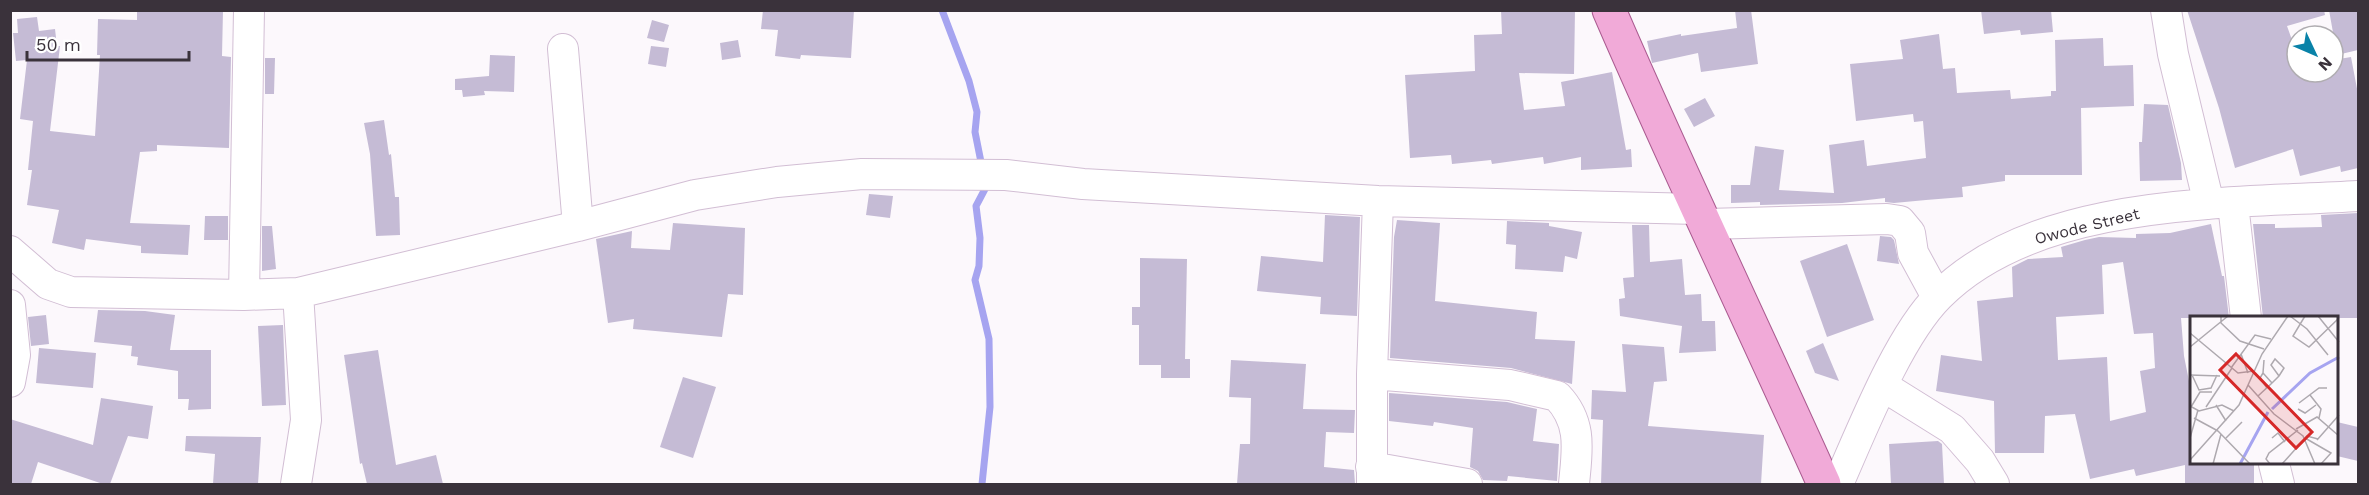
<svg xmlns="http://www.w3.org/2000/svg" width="2369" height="495" viewBox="0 0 2369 495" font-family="'Work Sans',sans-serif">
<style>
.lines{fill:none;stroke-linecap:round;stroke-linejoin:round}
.stream{stroke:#a6a4f0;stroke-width:7}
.building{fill:#c5bbd5;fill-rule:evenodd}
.minor-casing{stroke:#d2bed4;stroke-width:32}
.major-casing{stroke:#aa5b90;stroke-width:35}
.minor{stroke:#fff;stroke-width:30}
.major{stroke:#f1aad8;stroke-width:33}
.labels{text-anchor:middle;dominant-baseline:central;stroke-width:4.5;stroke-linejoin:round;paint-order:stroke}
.street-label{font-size:16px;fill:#3a323b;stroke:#fff}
.inset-river{fill:none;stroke:#a6a4f0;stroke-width:3}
.inset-road{fill:none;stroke:#aea9af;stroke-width:1.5}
.view{fill:#d62828;fill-opacity:0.15;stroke:#d62828;stroke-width:3}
.inset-edge{fill:none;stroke:#3a323b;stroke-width:3}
</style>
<rect width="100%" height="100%" fill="#fcf8fc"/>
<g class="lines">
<path class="stream" d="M 942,10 L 969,81 L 977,112 L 975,132 L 982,167
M 982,484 L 990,407 L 989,339 L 975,280 L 979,266 L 980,238 L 976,206 L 985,189 L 984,181"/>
</g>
<path class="building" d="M 137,10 L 223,10 L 222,56 L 231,57 L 229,148 L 157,145 L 157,151 L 140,152 L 130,223 L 190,225 L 188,255 L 141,253 L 141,246 L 86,239 L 84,250 L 52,243 L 59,210 L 27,205 L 32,170 L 28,170 L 33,121 L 20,119 L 27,60 L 16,61 L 13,33 L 18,33 L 17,19 L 37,17 L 39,31 L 55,29 L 57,46 L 60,46 L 50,131 L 95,136 L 100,55 L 97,55 L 98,19 L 137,20 Z
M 763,10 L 854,10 L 851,58 L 801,55 L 800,59 L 775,56 L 778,30 L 761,29 Z
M 1501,10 L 1575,10 L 1574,74 L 1519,73 L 1524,110 L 1565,106 L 1561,82 L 1612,72 L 1626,150 L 1631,149 L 1632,167 L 1581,170 L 1581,157 L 1544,164 L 1543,157 L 1492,164 L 1491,160 L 1452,164 L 1451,155 L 1410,158 L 1405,75 L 1475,71 L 1474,35 L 1502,34 Z
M 1735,10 L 1751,10 L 1758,64 L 1701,72 L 1698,53 L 1652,63 L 1647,41 L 1681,34 L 1681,36 L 1737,28 Z
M 1981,10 L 2051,10 L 2053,32 L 2021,35 L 2020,30 L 1984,34 Z
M 2187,10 L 2324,10 L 2325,15 L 2287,26 L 2297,54 L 2297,72 L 2333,72 L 2333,60 L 2351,57 L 2358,94 L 2358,168 L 2341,172 L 2340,166 L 2300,176 L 2293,149 L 2235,168 L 2219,108 Z
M 2329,10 L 2358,10 L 2358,50 L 2337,55 Z
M 652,20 L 669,25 L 664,42 L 647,38 Z
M 1939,34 L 1943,69 L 1955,68 L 1957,93 L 2010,90 L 2011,99 L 2051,96 L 2051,91 L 2056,91 L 2055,40 L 2103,38 L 2104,66 L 2133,65 L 2134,106 L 2081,108 L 2082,175 L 2005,175 L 2005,181 L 1962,187 L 1963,197 L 1926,200 L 1894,203 L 1885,202 L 1885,198 L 1842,203 L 1760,205 L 1760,202 L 1731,203 L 1731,185 L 1750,185 L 1755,146 L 1784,150 L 1779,190 L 1834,193 L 1829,145 L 1864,140 L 1867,166 L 1926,158 L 1923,121 L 1914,122 L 1913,114 L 1856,121 L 1850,64 L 1903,59 L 1900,40 Z
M 738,40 L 741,57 L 722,60 L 720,43 Z
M 651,46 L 669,48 L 666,67 L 648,64 Z
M 490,55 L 515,56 L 514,92 L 484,91 L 485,95 L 463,97 L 462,90 L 455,90 L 455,79 L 489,76 Z
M 265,58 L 275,58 L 274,94 L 265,94 Z
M 1705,98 L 1715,116 L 1694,127 L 1684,109 Z
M 2144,104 L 2168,105 L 2181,163 L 2182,180 L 2140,181 L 2139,142 L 2142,142 Z
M 384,120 L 389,155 L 391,154 L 395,197 L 399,197 L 400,235 L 376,236 L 370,154 L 364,123 Z
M 869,194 L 893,196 L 890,218 L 866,215 Z
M 2358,213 L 2358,318 L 2263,318 L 2253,224 L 2275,224 L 2275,228 L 2322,227 L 2321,215 Z
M 1325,215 L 1360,217 L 1357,316 L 1320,314 L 1321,297 L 1257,291 L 1261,256 L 1323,262 Z
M 205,216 L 228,216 L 228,240 L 204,240 Z
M 1397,220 L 1440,223 L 1435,301 L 1537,312 L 1535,339 L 1575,341 L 1572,384 L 1511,368 L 1390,358 L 1394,237 Z
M 1507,221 L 1549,223 L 1549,226 L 1582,232 L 1577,259 L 1565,256 L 1563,272 L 1515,269 L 1516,245 L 1506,244 Z
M 673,223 L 745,228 L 743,295 L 728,294 L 722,337 L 633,329 L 634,319 L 608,323 L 596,239 L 632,231 L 631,248 L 670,250 Z
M 2211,224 L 2222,276 L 2224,276 L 2229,318 L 2181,318 L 2184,356 L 2192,396 L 2192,463 L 2190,464 L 2254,464 L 2254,484 L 2185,484 L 2185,465 L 2136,476 L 2134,469 L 2090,479 L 2075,414 L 2045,416 L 2044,453 L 1995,453 L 1994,401 L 1936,391 L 1941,355 L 1982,361 L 1977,301 L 2013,297 L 2012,267 L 2028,259 L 2063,257 L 2061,247 L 2085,240 L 2099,237 L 2136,238 L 2136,234 L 2170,233 ZM 2123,262 L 2134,334 L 2153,333 L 2155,368 L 2140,371 L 2146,412 L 2110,421 L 2107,357 L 2058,360 L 2056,317 L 2104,314 L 2102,265 Z
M 1632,225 L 1649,225 L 1650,262 L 1682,259 L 1685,295 L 1701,294 L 1702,321 L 1715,321 L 1716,351 L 1679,353 L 1682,326 L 1620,316 L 1619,299 L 1625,298 L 1623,278 L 1634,277 Z
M 262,226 L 272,226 L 276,269 L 262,271 Z
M 1880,236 L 1891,237 L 1894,240 L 1899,264 L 1877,261 Z
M 1847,244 L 1874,320 L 1827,337 L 1800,261 Z
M 1140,258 L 1187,259 L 1185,359 L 1190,359 L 1190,378 L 1161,378 L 1161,365 L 1139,365 L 1139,325 L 1132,325 L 1132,307 L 1140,307 Z
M 98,310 L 145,311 L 175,315 L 170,350 L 211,350 L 211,409 L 188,410 L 189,399 L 178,399 L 178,371 L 137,365 L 138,357 L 131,356 L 132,346 L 94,342 Z
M 46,315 L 49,344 L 31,346 L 28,317 Z
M 283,325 L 286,405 L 262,406 L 258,326 Z
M 1823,343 L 1839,381 L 1815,373 L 1806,351 Z
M 1622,344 L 1664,347 L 1667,381 L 1654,382 L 1648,426 L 1764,435 L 1761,484 L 1601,484 L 1603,420 L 1591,419 L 1592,390 L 1626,392 Z
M 39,348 L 96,353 L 93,388 L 36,383 Z
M 378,350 L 396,465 L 436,455 L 443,484 L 367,484 L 362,463 L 360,464 L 344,355 Z
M 1231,360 L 1306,364 L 1303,409 L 1355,410 L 1354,433 L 1326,432 L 1324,467 L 1354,470 L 1355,484 L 1237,484 L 1240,444 L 1250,444 L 1251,398 L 1229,397 Z
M 683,377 L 716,387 L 693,458 L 660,447 Z
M 1389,393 L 1507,402 L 1537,409 L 1533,441 L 1559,444 L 1557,481 L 1508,476 L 1507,481 L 1483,480 L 1478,471 L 1470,467 L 1473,428 L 1434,422 L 1433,426 L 1389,421 Z
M 101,398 L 153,406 L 148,439 L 128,436 L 110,484 L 103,484 L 38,462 L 31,484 L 10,484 L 10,419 L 93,445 Z
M 2337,422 L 2358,427 L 2358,461 L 2337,456 Z
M 186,436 L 261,437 L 258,484 L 213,484 L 215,454 L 185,451 Z
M 1938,441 L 1942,444 L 1944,484 L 1891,484 L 1889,444 Z"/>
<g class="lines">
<defs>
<path id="minor" d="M 2166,10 L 2173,54 L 2209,204
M 563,49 L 578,226
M 2233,204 L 2246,318
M 1707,224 L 1887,219 L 1900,221 L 1910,233 L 1913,253 L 1937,297
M 10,251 L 48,284 L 71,292 L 244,295 L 298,293 L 578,226 L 695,195 L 777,182 L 862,174 L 1006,175 L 1083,184 L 1378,201 L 1697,209
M 244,295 L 249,10
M 10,305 L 15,355 L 10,382
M 1372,374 L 1510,385 L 1557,396 C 1583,423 1577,451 1574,484
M 1883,386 L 1952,429 L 1980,461 L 1994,484
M 2274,464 L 2279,484
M 1371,467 L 1467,484
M 296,484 L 306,420 L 298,293
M 1372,484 L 1372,374 L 1378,201
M 1838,484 C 1862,430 1898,337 1939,296 C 2037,197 2228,204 2358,196"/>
<path id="major" d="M 1609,10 C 1678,170 1753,326 1824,484"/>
</defs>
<use href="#minor" class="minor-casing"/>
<use href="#major" class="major-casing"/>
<use href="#minor" class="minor"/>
<use href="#major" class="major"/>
</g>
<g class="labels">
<g class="street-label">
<text transform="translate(2087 226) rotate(-14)">Owode Street</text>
</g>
</g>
<g transform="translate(2190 316)">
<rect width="148" height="148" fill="#fcf8fc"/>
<path class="inset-river" d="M 82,93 L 120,57 L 149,41M 50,148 L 78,96"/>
<path class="inset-road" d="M 31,0 L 31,7 L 50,25 L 74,33M 100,0 L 117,13 L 138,39M 115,0 L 103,20 L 119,31 L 149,2M 128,0 L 149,26M 0,17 L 48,57 L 64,55M 0,31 L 38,0M 51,38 L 58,57M 74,44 L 73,57 L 82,67M 41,52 L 65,19 L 81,23M 73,57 L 70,62 L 77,72M 0,59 L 30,60M 2,59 L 9,74 L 21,72 L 27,59M 58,69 L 84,98 L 113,120 L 125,148M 120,79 L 131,93 L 129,102M 68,80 L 82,67 L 89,60 L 94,52 L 85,43 L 81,49 L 89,60M 109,87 L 129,72 L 137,72M 26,89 L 36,105M 0,90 L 9,95 L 32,89 L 44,95M 1,91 L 10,76 L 22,76M 16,91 L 42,52M 108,93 L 115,97 L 126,89M 4,102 L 28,115M 106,113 L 127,101 L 149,120M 28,115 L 60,148M 0,122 L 8,94M 36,122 L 52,106M 82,122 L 88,117 L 95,126M 115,122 L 141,137 L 131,148M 127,124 L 149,99M 0,144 L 49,89 L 72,38 L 98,0M 23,148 L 31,118M 80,148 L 76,143 L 79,137 L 108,114M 92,148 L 117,120 L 128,123"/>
<path class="view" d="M 46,38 L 122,116 L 106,132 L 30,54 Z"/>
<rect width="148" height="148" class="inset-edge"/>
</g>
<rect width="2369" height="495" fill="none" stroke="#3a323b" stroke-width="24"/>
<g transform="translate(2315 54) rotate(134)"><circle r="28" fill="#ffffff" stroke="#b0adb1" stroke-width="1.5"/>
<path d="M0-4.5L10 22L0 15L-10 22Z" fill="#0982a8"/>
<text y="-9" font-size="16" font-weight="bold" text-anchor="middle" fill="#3a323b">N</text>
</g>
<path d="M27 51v9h162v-9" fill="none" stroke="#3a323b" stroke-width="3"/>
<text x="36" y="51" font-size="18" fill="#3a323b" stroke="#ffffff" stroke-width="4.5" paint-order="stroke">50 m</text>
</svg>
